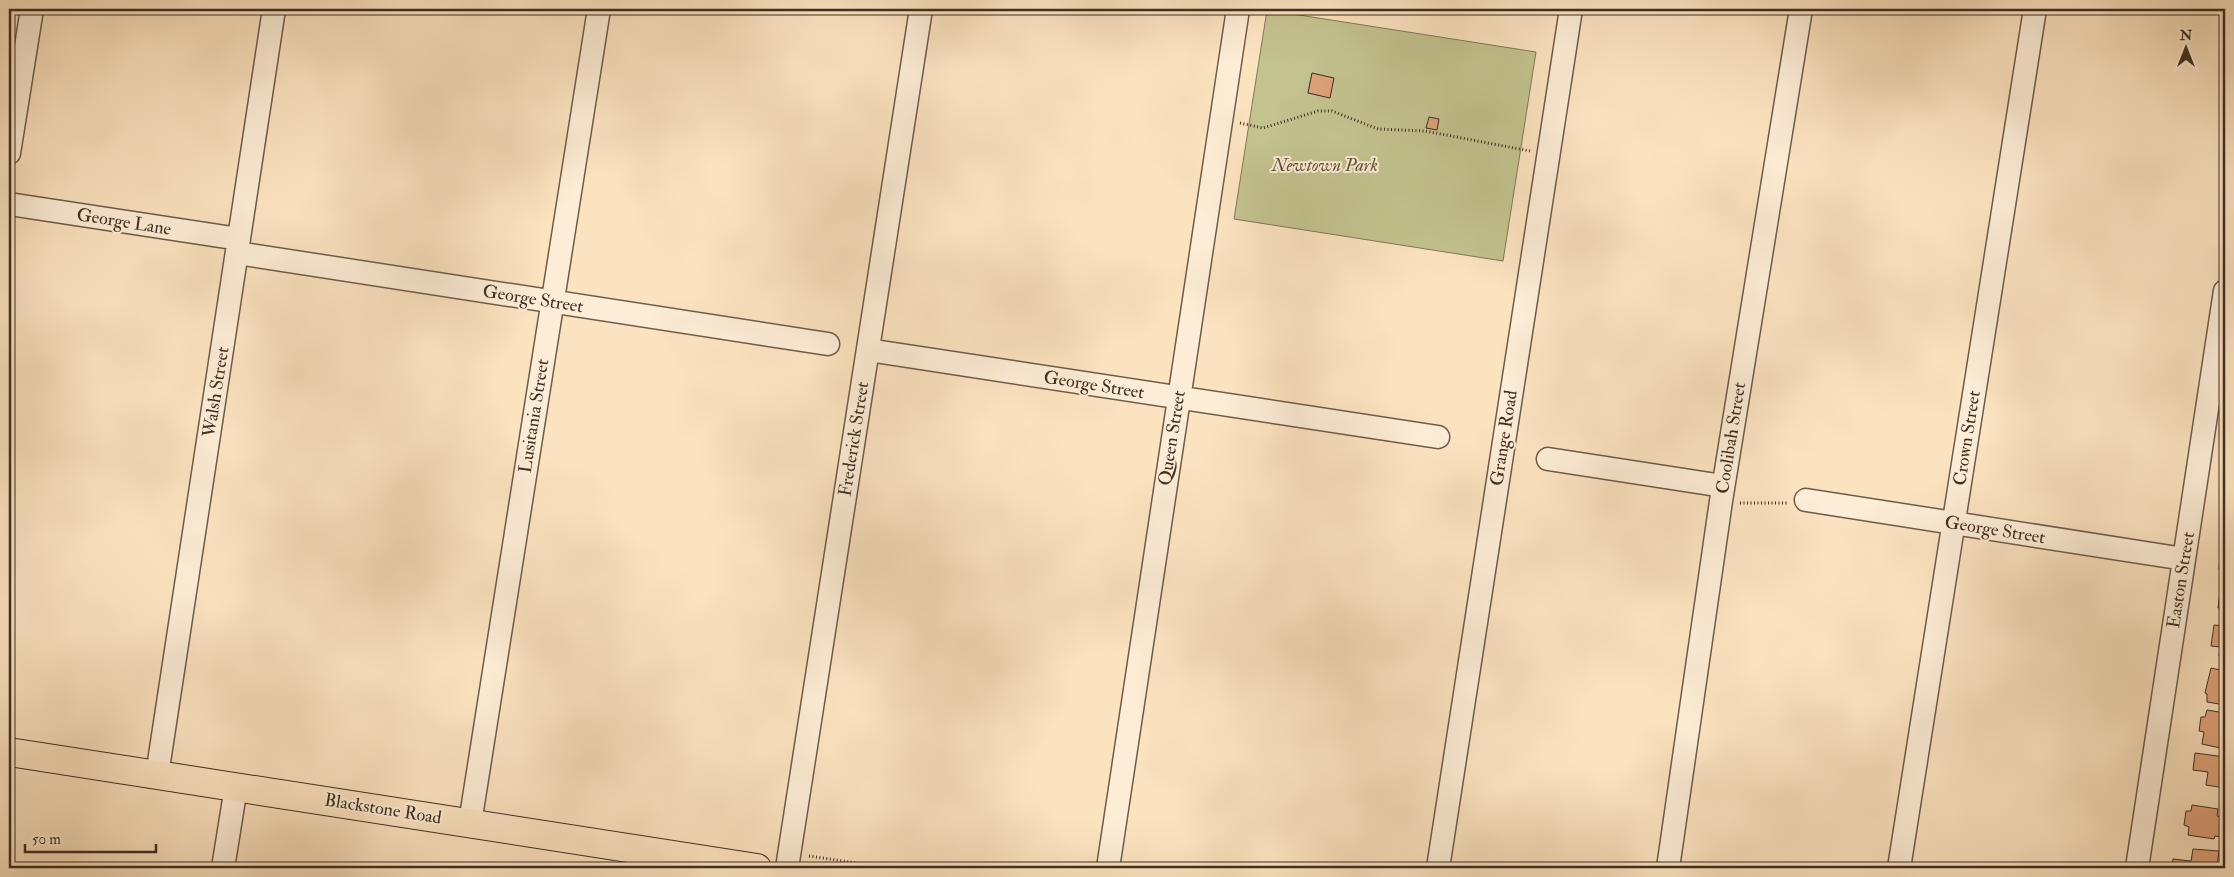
<svg xmlns="http://www.w3.org/2000/svg" width="2234" height="877" viewBox="0 0 2234 877" font-family="'IM FELL Double Pica',serif">
<style>
.green{fill:#c3c38f;stroke:#817858;fill-rule:evenodd}
.building{fill:#dfa37a;stroke:#3f2e21}
.lines{fill:none;stroke-linecap:round;stroke-linejoin:round}
.minor-casing{stroke:#6e5b49;stroke-width:25}
.major-casing{stroke:#3f2e21;stroke-width:30}
.path{stroke:#3f2e21;stroke-width:3;stroke-dasharray:1 2.5;stroke-linecap:butt}
.minor{stroke:#fdedd6;stroke-width:22}
.major{stroke:#fce3c0;stroke-width:28}
.labels{text-anchor:middle;dominant-baseline:central;stroke-width:4;stroke-linejoin:round;paint-order:stroke}
.park-label{font-size:18px;font-style:italic;fill:#60533c;stroke:#fdedd6}
.street-label{font-size:18px;fill:#3f2e21;stroke:#fdedd6}
</style>
<rect width="100%" height="100%" fill="#fce3c0"/>
<filter id="stains"><feTurbulence type="fractalNoise" baseFrequency=".004" numOctaves="4"/><feColorMatrix values="0 0 0 0 .2 0 0 0 0 .09 0 0 0 0 .02 0 0 0 .5 -.17"/></filter>
<radialGradient id="worn" r=".72"><stop offset=".6" stop-color="#630" stop-opacity="0"/><stop offset="1" stop-color="#630" stop-opacity=".3"/></radialGradient>
<path class="green" d="M 1267,10 L 1536,52 L 1503,261 L 1234,219 ZM 1312,74 L 1333,78 L 1330,97 L 1308,93 Z"/>
<path class="building" d="M 1312,73 L 1334,78 L 1330,98 L 1308,93 Z
M 1429,117 L 1439,119 L 1437,130 L 1426,128 Z
M 2221,546 L 2225,547 L 2225,570 L 2219,569 Z
M 2220,591 L 2225,592 L 2225,620 L 2221,619 L 2223,608 L 2218,608 Z
M 2214,625 L 2225,626 L 2225,662 L 2224,657 L 2219,656 L 2220,647 L 2211,646 Z
M 2211,668 L 2225,671 L 2225,705 L 2207,702 L 2207,694 L 2205,693 Z
M 2207,710 L 2225,713 L 2225,749 L 2202,744 L 2204,732 L 2199,731 L 2201,717 L 2205,717 Z
M 2195,753 L 2225,757 L 2225,788 L 2206,785 L 2208,772 L 2193,770 Z
M 2192,805 L 2218,809 L 2217,816 L 2225,818 L 2223,837 L 2215,836 L 2214,839 L 2188,835 L 2189,827 L 2184,825 L 2186,811 L 2191,811 Z
M 2193,849 L 2219,851 L 2217,866 L 2212,866 L 2211,868 L 2172,868 L 2173,859 L 2191,861 Z"/>
<g class="lines">
<defs>
<path id="minor" d="M 9,153 L 32,9
M 9,204 L 239,239
M 237,253 L 828,344
M 868,350 L 1438,437
M 1548,459 L 1723,486
M 1806,500 L 2184,559
M 157,775 L 274,9
M 470,823 L 599,9
M 223,868 L 236,787
M 787,868 L 921,9
M 1108,868 L 1238,9
M 1438,868 L 1571,9
M 1668,868 L 1721,501 L 1801,9
M 1899,868 L 2035,9
M 2137,868 L 2225,291"/>
<path id="major" d="M 9,752 L 757,868"/>
</defs>
<use href="#minor" class="minor-casing"/>
<use href="#major" class="major-casing"/>
<path class="path" d="M 1240,123 L 1263,128 L 1318,111 L 1332,111 L 1378,129 L 1425,131 L 1530,151
M 1740,503 L 1789,503
M 809,856 L 890,868"/>
<use href="#minor" class="minor"/>
<use href="#major" class="major"/>
</g>
<g class="labels">
<g class="park-label">
<text x="1325" y="165">Newtown Park</text>
</g>
<g class="street-label">
<text transform="translate(124 222) rotate(9)">George Lane</text>
<text transform="translate(533 299) rotate(9)">George Street</text>
<text transform="translate(1094 385) rotate(9)">George Street</text>
<text transform="translate(216 392) rotate(-81)">Walsh Street</text>
<text transform="translate(534 416) rotate(-81)">Lusitania Street</text>
<text transform="translate(1172 438) rotate(-81)">Queen Street</text>
<text transform="translate(1504 438) rotate(-81)">Grange Road</text>
<text transform="translate(1731 438) rotate(-81)">Coolibah Street</text>
<text transform="translate(1967 438) rotate(-81)">Crown Street</text>
<text transform="translate(854 439) rotate(-81)">Frederick Street</text>
<text transform="translate(1995 530) rotate(9)">George Street</text>
<text transform="translate(2181 580) rotate(-81)">Easton Street</text>
<text transform="translate(383 809) rotate(9)">Blackstone Road</text>
</g>
</g>
<rect width="2234" height="877" fill="none" stroke="#fce3c0" stroke-width="30"/>
<rect x="10" y="10" width="2214" height="857" fill="none" stroke="#3f2e21" stroke-width="2.5"/>
<rect x="15" y="15" width="2204" height="847" fill="none" stroke="#3f2e21"/>
<g transform="translate(2186 48)" stroke="#fdedd6" stroke-width="4" paint-order="stroke">
<path d="M0-4L9 19L0 12L-9 19Z" fill="#3f2e21"/>
<text y="-8" font-size="14" font-weight="bold" text-anchor="middle" fill="#3f2e21">N</text>
</g>
<path d="M25 844v8h131v-8" fill="none" stroke="#3f2e21" stroke-width="2.5"/>
<text x="32" y="844" font-size="15" fill="#3f2e21" stroke="#fdedd6" stroke-width="4" paint-order="stroke">50 m</text>
<rect width="100%" height="100%" filter="url(#stains)"/>
<rect width="100%" height="100%" fill="url(#worn)"/>
</svg>
